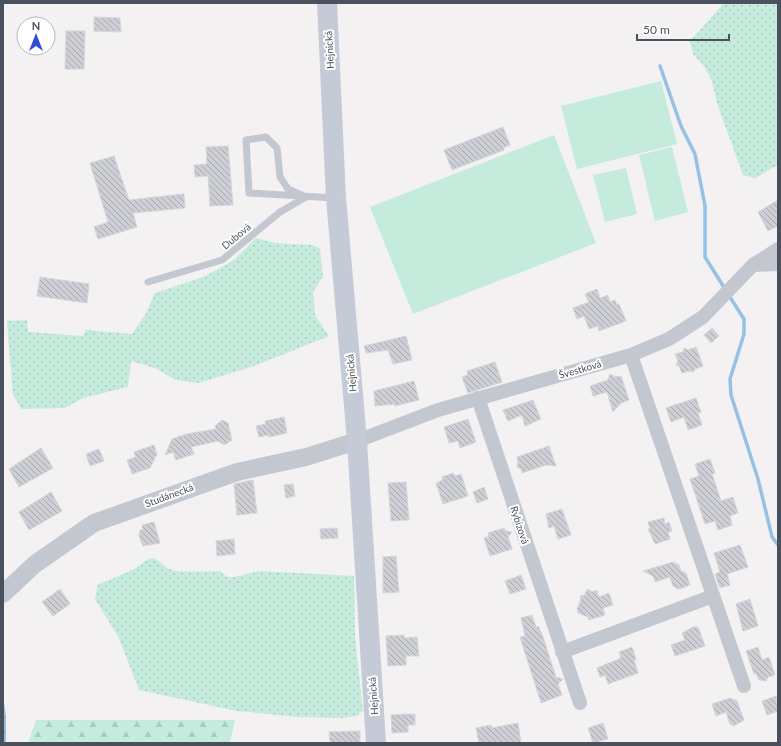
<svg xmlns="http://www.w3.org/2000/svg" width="781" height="746" viewBox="0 0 781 746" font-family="Lato,sans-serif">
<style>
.grass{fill:url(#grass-dots)}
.forest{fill:url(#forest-firs)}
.pitch{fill:#c4ebdc}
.water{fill:url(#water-ripples)}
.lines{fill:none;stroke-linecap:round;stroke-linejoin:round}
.stream{stroke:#96c1e3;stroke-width:3.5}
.building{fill:url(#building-back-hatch);stroke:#d5d6db}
.service{stroke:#c3c8d0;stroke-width:7}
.minor{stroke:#c3c8d0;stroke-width:14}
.tertiary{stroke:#c3c8d0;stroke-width:18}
.secondary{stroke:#c5cad7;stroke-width:20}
.labels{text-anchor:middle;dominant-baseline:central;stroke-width:4;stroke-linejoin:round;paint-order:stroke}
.street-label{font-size:10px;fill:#4a505c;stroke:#fff}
</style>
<defs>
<pattern id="grass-dots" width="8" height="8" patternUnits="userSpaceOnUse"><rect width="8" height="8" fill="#c4ebdc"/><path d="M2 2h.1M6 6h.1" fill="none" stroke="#aacbbf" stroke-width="1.8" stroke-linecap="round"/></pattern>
<pattern id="forest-firs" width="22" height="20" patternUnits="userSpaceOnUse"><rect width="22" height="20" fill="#c4ebdc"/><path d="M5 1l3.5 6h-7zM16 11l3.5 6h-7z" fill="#aacbbf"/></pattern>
<pattern id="water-ripples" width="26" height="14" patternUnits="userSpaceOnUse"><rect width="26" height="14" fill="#96c1e3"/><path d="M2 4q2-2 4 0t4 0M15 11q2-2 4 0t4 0" fill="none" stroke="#7c9fbb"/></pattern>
<pattern id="building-back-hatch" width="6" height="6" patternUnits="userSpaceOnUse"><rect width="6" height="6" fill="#cecfd4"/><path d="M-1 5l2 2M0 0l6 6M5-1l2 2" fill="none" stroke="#a9aaaf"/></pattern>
</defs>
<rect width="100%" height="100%" fill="#f3f1f1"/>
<path class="grass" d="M 724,3 L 778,3 L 778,165 L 755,178 L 743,175 L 718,106 L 712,82 L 705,67 L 693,54 L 690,41 Z
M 256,238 L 275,243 L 313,245 L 320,249 L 323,277 L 313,292 L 315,315 L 329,336 L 254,366 L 199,383 L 176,380 L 155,368 L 131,361 L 128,387 L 83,398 L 65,408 L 22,409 L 13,395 L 7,321 L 27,320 L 28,332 L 83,336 L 86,330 L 132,334 L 146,313 L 155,293 L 206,276 L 234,260 Z
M 153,558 C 161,560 164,568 172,570 C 182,573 209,571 220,571 L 227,577 L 235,577 L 259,571 L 354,576 L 355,638 L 363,711 L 357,716 L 343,718 L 298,717 L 237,711 L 139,690 L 119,638 L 95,599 L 98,584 C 110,580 122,575 134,569 C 141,565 146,559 153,558 Z"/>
<path class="forest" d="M 36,720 L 235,720 L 230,743 L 28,743 Z"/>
<path class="pitch" d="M 661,81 L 677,144 L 577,169 L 561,106 Z
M 554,135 L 596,243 L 413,314 L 370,207 Z
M 672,147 L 688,212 L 655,221 L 639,155 Z
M 626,168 L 637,214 L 605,222 L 593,175 Z"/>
<path class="water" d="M 3,696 L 6,716 L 6,743 L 3,743 Z"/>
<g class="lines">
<path class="stream" d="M 660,66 L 681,126 L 695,154 L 705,206 L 705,257 L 725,289
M 728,294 L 744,319 L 744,334 L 730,379 L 731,395 L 758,479 L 772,537 L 778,545"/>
</g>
<path class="building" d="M 94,17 L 120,18 L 121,32 L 94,31 Z
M 66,31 L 85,31 L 84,69 L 65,69 Z
M 503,127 L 510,145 L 503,148 L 504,150 L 452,170 L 444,150 Z
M 228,146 L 233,205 L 210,206 L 208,176 L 195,177 L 194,165 L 207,164 L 206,147 Z
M 114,156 L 129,200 L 184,194 L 185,208 L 133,213 L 137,227 L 98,239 L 94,227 L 108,222 L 90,163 Z
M 778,200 L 778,226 L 768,231 L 758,212 Z
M 40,277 L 89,284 L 87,303 L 37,296 Z
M 597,289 L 600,298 L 608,295 L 610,302 L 615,300 L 617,305 L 619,304 L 626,321 L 599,331 L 598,326 L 589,329 L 584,316 L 577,319 L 573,308 L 589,302 L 585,294 Z
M 712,328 L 719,336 L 711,343 L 704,335 Z
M 406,336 L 412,360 L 393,364 L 388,350 L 366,353 L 364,346 Z
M 696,347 L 703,366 L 695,369 L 693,372 L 689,371 L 682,373 L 679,366 L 676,365 L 678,361 L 675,354 L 683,352 L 684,348 L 688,350 Z
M 495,362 L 502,382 L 468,393 L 462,377 L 468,375 L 467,371 Z
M 610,374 L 616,377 L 621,376 L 629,400 L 621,403 L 613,412 L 607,392 L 593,396 L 590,386 L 608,380 Z
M 414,381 L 419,400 L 395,406 L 394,404 L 375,406 L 374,391 Z
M 696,398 L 701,412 L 698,413 L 702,425 L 688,430 L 684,417 L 671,422 L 666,408 Z
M 533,400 L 541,419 L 525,426 L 522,415 L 508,421 L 503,410 Z
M 284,417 L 287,433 L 269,437 L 268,435 L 259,437 L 256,426 L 266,424 L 265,421 Z
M 468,419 L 476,442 L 460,448 L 458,441 L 449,443 L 444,427 Z
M 222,420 L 228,423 L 232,440 L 224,445 L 218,441 L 191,447 L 194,454 L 176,460 L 173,452 L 165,455 L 172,439 L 187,434 L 216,429 L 215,426 Z
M 154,445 L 157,454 L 150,468 L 132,474 L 127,460 L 136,457 L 134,452 Z
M 549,446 L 556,466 L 546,465 L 522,473 L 521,469 L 517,467 L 518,461 L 517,457 Z
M 41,448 L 53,468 L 19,487 L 9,469 Z
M 99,449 L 104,461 L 90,466 L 86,454 Z
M 710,459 L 715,473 L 712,474 L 721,501 L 733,497 L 738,513 L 730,516 L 732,525 L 718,530 L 715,521 L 705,524 L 690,479 L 699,476 L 695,464 Z
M 453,473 L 455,476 L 461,474 L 468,496 L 443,504 L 436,483 L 443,480 L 442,477 Z
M 253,480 L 257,513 L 237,515 L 234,484 Z
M 406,482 L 409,520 L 391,521 L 388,483 Z
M 293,484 L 295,496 L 286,498 L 284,485 Z
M 484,487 L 488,499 L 477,503 L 473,492 Z
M 51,492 L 62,511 L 29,530 L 19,512 Z
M 562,509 L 571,535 L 558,539 L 554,526 L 549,528 L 546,514 Z
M 664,518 L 665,524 L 669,522 L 672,531 L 668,532 L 670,539 L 655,544 L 648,529 L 650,529 L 648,522 Z
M 154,522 L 160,543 L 143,546 L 139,536 L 140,530 L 143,530 L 142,525 Z
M 337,528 L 338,538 L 321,539 L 320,529 Z
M 504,528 L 506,531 L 512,532 L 508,537 L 512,549 L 490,556 L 484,538 L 489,537 L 488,533 Z
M 234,539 L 235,554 L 217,556 L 216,541 Z
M 740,545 L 748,567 L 727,574 L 730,585 L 720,588 L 715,574 L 720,572 L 714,553 Z
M 396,556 L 399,592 L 383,593 L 383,557 Z
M 673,562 L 679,565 L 681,571 L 686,573 L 690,585 L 679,589 L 673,586 L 670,577 L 655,582 L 653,576 L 643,571 Z
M 521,575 L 526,589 L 510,594 L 505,581 Z
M 60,589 L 70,604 L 53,616 L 42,602 Z
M 587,589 L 593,592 L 597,590 L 599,597 L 609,593 L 613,605 L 603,608 L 605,615 L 589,620 L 588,617 L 578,613 L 577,609 L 581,599 L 580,596 L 585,595 Z
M 750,599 L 758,626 L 743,631 L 736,604 Z
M 532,615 L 536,627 L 538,626 L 542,634 L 556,677 L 563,679 L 558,684 L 562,695 L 541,703 L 520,637 L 525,636 L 521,618 Z
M 693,627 L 698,627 L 705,646 L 675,656 L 671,645 L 685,640 L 682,633 Z
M 404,635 L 404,638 L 417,637 L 419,656 L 406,656 L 406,665 L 388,666 L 386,636 Z
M 632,647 L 636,659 L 634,660 L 638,673 L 608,684 L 605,675 L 600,677 L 597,668 L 621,658 L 619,652 Z
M 758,647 L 762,660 L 769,657 L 775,675 L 768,677 L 766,681 L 759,680 L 756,673 L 754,674 L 746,651 Z
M 776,696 L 778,711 L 767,715 L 762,701 Z
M 730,698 L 737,701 L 744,720 L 734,726 L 730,724 L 726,712 L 716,716 L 712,704 Z
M 407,714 L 415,714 L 415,725 L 408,725 L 408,732 L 392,733 L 391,715 Z
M 518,723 L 521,743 L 479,743 L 476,728 L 491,725 L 492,728 Z
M 603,723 L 608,739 L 593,743 L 588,728 Z
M 360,731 L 360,743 L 330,743 L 329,732 Z"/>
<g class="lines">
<path class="service" d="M 306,197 L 288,189 L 280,177 L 277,148 L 266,137 L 246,140 L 249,193 L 335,198
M 148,282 L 222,260 L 280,212 L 306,197"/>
<path class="minor" d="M 754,265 L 778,264
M 631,355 L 744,686
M 478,398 L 580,703
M 357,441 L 438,410 L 631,355 L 669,339 L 703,317 L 753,265 L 778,249
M 562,652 L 713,596"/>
<path class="tertiary" d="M 3,594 L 35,564 L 94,523 L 237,472 L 306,457 L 357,441"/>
<path class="secondary" d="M 327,3 L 336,198 L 357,441 L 376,743"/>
</g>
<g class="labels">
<g class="street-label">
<text transform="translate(329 50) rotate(-93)">Hejnická</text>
<text transform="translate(236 236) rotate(-40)">Dubová</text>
<text transform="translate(580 369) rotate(-16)">Švestková</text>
<text transform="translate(351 373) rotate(-95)">Hejnická</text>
<text transform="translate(169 495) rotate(-20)">Studánecká</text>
<text transform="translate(520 525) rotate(72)">Rybízová</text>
<text transform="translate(373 696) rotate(-94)">Hejnická</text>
</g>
</g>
<rect width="781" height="746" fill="none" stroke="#4a505c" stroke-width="8"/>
<g transform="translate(36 36)"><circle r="19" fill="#ffffff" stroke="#b7b9be"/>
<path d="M0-3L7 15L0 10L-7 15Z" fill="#2d4fd0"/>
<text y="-6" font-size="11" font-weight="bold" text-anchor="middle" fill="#4a505c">N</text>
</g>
<path d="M637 34v6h92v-6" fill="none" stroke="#4a505c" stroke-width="2"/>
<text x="643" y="34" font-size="12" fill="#4a505c" stroke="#ffffff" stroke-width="3" paint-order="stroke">50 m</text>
</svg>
